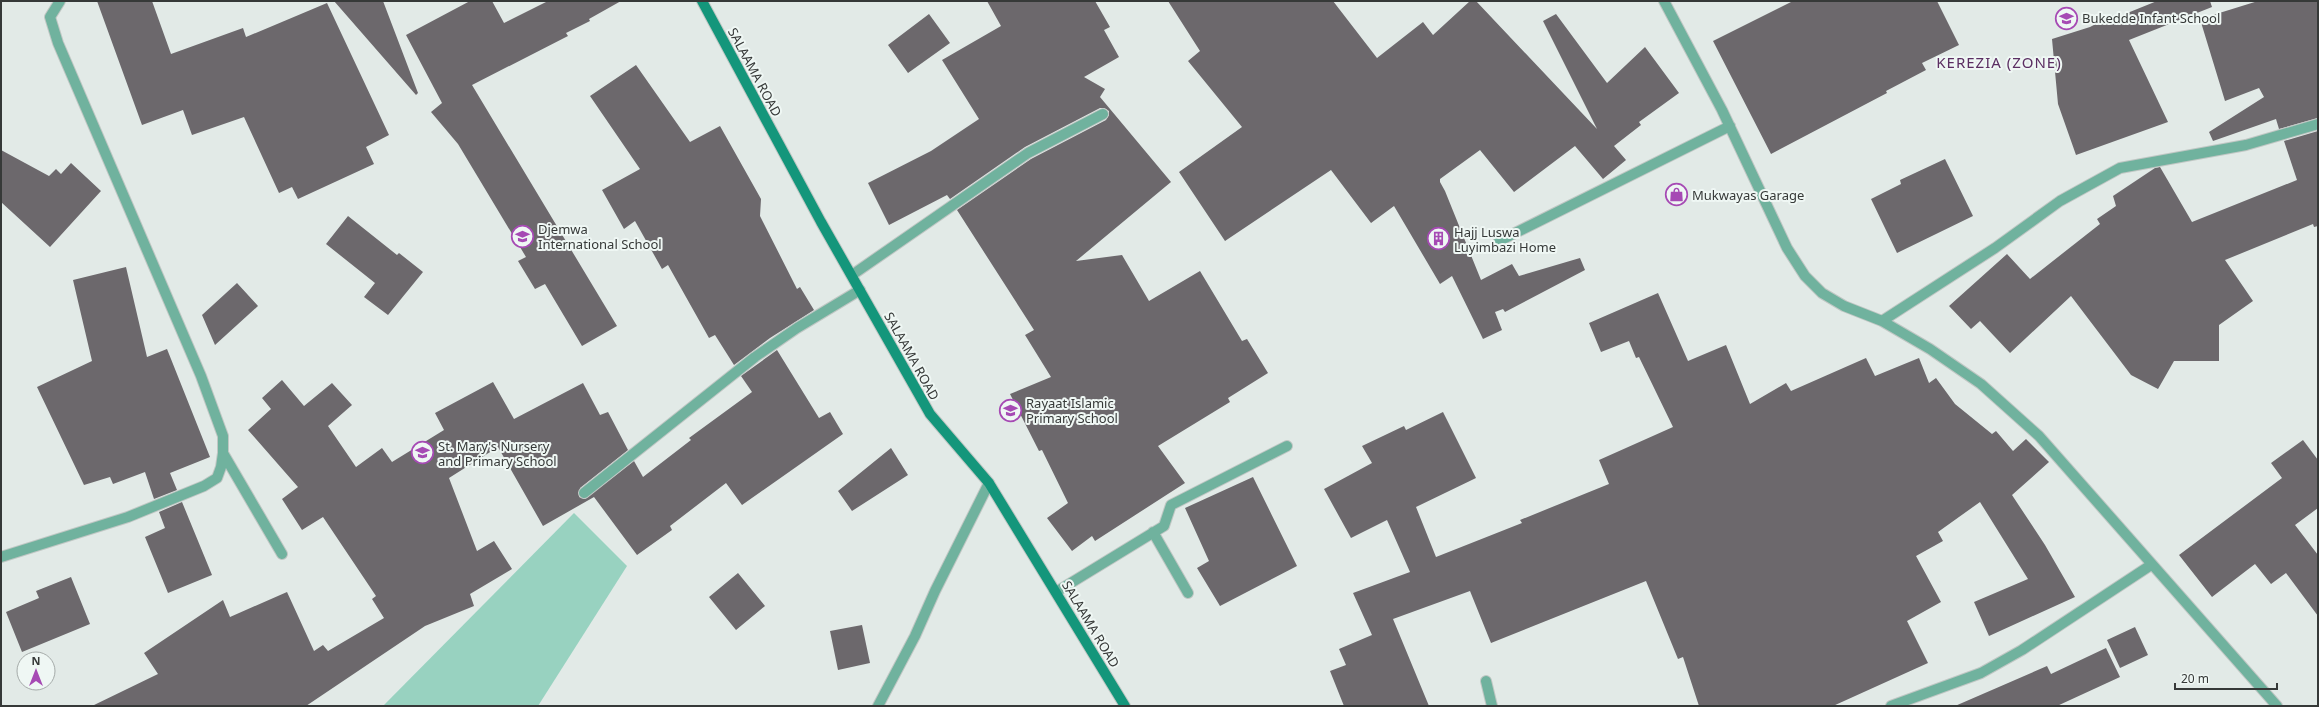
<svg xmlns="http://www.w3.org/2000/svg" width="2319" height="707" viewBox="0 0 2319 707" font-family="'Noto Sans',sans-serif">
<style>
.green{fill:#98d2c0}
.building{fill:#6c686c}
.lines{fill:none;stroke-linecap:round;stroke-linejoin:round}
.service-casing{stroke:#c0c7c4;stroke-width:12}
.minor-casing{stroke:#c0c7c4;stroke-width:12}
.secondary-casing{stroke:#c0c7c4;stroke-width:12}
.service{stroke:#70b29e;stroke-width:10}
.minor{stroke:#70b29e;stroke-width:10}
.secondary{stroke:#14967b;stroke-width:10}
.labels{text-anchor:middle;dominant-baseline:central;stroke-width:4;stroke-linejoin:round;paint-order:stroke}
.poi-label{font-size:13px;fill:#363938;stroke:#eff7f4;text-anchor:start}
.street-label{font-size:13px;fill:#363938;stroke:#eff7f4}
.quarter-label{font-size:15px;letter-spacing:1px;fill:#5b2e62;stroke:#eff7f4}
</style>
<rect width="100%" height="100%" fill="#e2eae7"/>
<path class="green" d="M 574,513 L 627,566 L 538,706 L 383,706 Z"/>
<path class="building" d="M 97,1 L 152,1 L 171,54 L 243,28 L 246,37 L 327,3 L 389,135 L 366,147 L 374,164 L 298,199 L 292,187 L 279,193 L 244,117 L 192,135 L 183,110 L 142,125 Z
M 334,1 L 383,1 L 418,93 L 416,95 Z
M 470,1 L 492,1 L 504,23 L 548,1 L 621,1 L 589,19 L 590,21 L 566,33 L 568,36 L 472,85 L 617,326 L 582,346 L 545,284 L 535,289 L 518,261 L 526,257 L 458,144 L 431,112 L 442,103 L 406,35 Z
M 987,1 L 1095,1 L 1110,27 L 1104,30 L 1119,57 L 1084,77 L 1105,89 L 1100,97 L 1171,182 L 1076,261 L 1122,255 L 1149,301 L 1200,271 L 1242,341 L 1247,339 L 1268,373 L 1228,398 L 1230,402 L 1158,446 L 1185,483 L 1095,541 L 1092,536 L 1072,551 L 1047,518 L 1068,503 L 1042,450 L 1039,451 L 1010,394 L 1051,377 L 1025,335 L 1034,330 L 957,210 L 1031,159 L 1106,120 L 1109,115 L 1109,111 L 1104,108 L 1100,108 L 1025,147 L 950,199 L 947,195 L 889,225 L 868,183 L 931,151 L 979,119 L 942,60 L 1001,26 Z
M 1168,1 L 1333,1 L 1377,58 L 1423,22 L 1433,35 L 1470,1 L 1476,1 L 1597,129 L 1543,21 L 1556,14 L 1607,83 L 1645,47 L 1679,93 L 1639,122 L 1641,125 L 1614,146 L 1626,160 L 1603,179 L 1575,146 L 1514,192 L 1480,150 L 1440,179 L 1440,182 L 1445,191 L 1481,280 L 1512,264 L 1519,276 L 1580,258 L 1585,270 L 1505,312 L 1503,309 L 1495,312 L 1502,330 L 1483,339 L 1452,276 L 1440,284 L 1394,206 L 1371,223 L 1331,170 L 1225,241 L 1179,172 L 1242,127 L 1188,61 L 1200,51 Z
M 1793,1 L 1937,1 L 1959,45 L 1922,63 L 1926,70 L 1886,91 L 1887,93 L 1771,154 L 1713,41 Z
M 2157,1 L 2210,1 L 2212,7 L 2129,40 L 2168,122 L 2076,155 L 2058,104 L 2052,39 L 2090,27 L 2113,15 L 2115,18 Z
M 2258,1 L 2318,1 L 2318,118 L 2279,129 L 2276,119 L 2213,141 L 2209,132 L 2264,97 L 2259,88 L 2225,101 L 2200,19 Z
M 929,14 L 950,43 L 908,73 L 888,45 Z
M 636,65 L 690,142 L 720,126 L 761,199 L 760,216 L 797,289 L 800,287 L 814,310 L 770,338 L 734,365 L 715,335 L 709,338 L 668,265 L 662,269 L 635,221 L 624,229 L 602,190 L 640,169 L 590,96 Z
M 2318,131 L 2318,226 L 2314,227 L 2313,224 L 2225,260 L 2253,301 L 2219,325 L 2219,361 L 2174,361 L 2158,389 L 2131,375 L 2071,296 L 2010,353 L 1980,321 L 1971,329 L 1949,306 L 2007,254 L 2030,279 L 2100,224 L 2097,219 L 2116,206 L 2113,196 L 2155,168 L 2160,167 L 2192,222 L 2297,180 L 2284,141 Z
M 1,150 L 49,176 L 56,169 L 61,174 L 71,163 L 101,191 L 50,247 L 1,202 Z
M 1945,159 L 1973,216 L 1897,253 L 1871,199 L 1901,184 L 1900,180 Z
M 348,216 L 397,255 L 399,253 L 423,272 L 388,315 L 364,297 L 375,283 L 326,244 Z
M 126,267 L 147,357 L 167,349 L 210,457 L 170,473 L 177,490 L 154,499 L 145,472 L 113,484 L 110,477 L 84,485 L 37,387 L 92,361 L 73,280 Z
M 237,283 L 258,306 L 215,345 L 202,315 Z
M 1658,293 L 1688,361 L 1726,345 L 1750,404 L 1786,383 L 1791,391 L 1866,358 L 1875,376 L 1919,358 L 1929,383 L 1936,378 L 1955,404 L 1992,434 L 1996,431 L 2013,451 L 2026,439 L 2049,462 L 2012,495 L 2045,545 L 2075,597 L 1989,636 L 1974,602 L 2028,579 L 1980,502 L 1938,532 L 1943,541 L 1916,556 L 1941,602 L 1907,621 L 1928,663 L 1833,706 L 1699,706 L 1683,657 L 1678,659 L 1646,581 L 1491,643 L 1470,591 L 1393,619 L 1429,706 L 1344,706 L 1330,671 L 1346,665 L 1339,649 L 1372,635 L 1353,593 L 1410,572 L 1387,520 L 1351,538 L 1324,489 L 1372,463 L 1362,446 L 1404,426 L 1406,430 L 1443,412 L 1476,478 L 1416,507 L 1436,557 L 1522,523 L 1520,520 L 1609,484 L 1599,460 L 1673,427 L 1639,357 L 1636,358 L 1629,341 L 1601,352 L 1589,323 Z
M 777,350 L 819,418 L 830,412 L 843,434 L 742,505 L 726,483 L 670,526 L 672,530 L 637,555 L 594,497 L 543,526 L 498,447 L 449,478 L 477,551 L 494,541 L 512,569 L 470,594 L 474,606 L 425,626 L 306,706 L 92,706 L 158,674 L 144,653 L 223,600 L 230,617 L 287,592 L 314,651 L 323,645 L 328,651 L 384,618 L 372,599 L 376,596 L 323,517 L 302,530 L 282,499 L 298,487 L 248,430 L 271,409 L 262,398 L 282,380 L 304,406 L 332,383 L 352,405 L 328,426 L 356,467 L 382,448 L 392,462 L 444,430 L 435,413 L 493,382 L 514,419 L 583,383 L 600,415 L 608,412 L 628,450 L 580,488 L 579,497 L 585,499 L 634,461 L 643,477 L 691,440 L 689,438 L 752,392 L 741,376 Z
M 2303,440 L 2318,460 L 2318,508 L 2295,525 L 2318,555 L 2318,616 L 2286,573 L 2271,584 L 2255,564 L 2212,597 L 2179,555 L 2282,478 L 2271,463 Z
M 891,448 L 908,475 L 852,511 L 838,491 Z
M 1253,477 L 1297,566 L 1220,606 L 1197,568 L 1209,561 L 1185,508 Z
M 182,502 L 212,575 L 168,593 L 145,537 L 165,528 L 159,512 Z
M 738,573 L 765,606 L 736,630 L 709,597 Z
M 71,577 L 90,624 L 22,652 L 6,612 L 39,598 L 36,591 Z
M 862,625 L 870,663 L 838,670 L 830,631 Z
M 2135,627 L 2148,655 L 2120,668 L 2107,640 Z
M 2106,648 L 2120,677 L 2057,706 L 1955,706 L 2047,666 L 2051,674 Z"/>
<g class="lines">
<defs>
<path id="service" d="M 1153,532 L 1188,593
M 1056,592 L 1164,526 L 1171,505 L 1287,446"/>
<path id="minor" d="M 1664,1 L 1722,110 L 1787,248 L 1805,276 L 1822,293 L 1844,306 L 1882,321 L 1930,349 L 1981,384 L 2039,436 L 2277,706
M 1499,241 L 1730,126
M 852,275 L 1028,153 L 1103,114
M 1882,321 L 1995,248 L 2060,201 L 2120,168 L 2246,145 L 2318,124
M 223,453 L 282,554
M 584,493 L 755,357 L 797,328 L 860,290
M 1,557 L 128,517 L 204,486 L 217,478 L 221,467 L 223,453 L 223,436 L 201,376 L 58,43 L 50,17 L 60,1
M 1486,681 L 1492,706
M 878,706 L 915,636 L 935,591 L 989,483
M 1891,706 L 1981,673 L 2022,650 L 2151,565"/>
<path id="secondary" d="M 702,1 L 821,222 L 930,414 L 989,483 L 1125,706"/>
</defs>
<use href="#service" class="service-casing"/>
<use href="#minor" class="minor-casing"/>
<use href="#secondary" class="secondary-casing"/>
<use href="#service" class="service"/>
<use href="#minor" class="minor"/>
<use href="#secondary" class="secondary"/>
</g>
<defs>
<symbol id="school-ring" viewBox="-11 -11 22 22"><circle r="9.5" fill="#eff7f4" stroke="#a64ab4" stroke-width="1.5"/><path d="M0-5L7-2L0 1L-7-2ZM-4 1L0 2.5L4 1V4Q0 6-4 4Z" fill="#a64ab4"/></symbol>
<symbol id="shop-ring" viewBox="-11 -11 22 22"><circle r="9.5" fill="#eff7f4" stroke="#a64ab4" stroke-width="1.5"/><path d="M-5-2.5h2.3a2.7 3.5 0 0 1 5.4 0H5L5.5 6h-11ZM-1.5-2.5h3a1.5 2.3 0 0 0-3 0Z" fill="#a64ab4"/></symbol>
<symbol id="building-ring" viewBox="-11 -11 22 22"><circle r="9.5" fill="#eff7f4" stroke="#a64ab4" stroke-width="1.5"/><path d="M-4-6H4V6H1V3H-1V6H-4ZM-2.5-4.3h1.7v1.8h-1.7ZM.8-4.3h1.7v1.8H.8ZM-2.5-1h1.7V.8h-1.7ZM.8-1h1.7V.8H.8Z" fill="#a64ab4"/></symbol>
</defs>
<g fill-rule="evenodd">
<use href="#school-ring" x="2054" y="6" width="25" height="25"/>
<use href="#shop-ring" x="1664" y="182" width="25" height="25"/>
<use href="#school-ring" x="510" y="224" width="25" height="25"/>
<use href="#building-ring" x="1426" y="226" width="25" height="25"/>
<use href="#school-ring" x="998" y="398" width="25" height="25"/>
<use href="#school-ring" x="410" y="440" width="25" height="25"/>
</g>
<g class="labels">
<g class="poi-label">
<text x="2082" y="18">Bukedde Infant School</text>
<text x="1692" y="195">Mukwayas Garage</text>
<text x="538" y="229">Djemwa<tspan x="538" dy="15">International School</tspan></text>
<text x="1454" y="232">Hajj Luswa<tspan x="1454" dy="15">Luyimbazi Home</tspan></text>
<text x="1026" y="403">Rayaat Islamic<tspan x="1026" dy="15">Primary School</tspan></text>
<text x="438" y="446">St. Mary's Nursery<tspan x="438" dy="15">and Primary School</tspan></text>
</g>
<g class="street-label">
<text transform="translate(755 72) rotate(62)">SALAAMA ROAD</text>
<text transform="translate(912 356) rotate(61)">SALAAMA ROAD</text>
<text transform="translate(1091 624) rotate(59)">SALAAMA ROAD</text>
</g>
<g class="quarter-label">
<text x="1999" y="62">KEREZIA (ZONE)</text>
</g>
</g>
<rect width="2319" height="707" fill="none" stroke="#363938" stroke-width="4"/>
<g transform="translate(36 671)"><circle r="19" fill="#eff7f4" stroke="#a5aba9"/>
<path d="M0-3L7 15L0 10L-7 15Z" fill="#a64ab4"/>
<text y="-6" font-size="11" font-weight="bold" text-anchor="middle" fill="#363938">N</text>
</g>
<path d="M2175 683v6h102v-6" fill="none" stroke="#363938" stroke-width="2"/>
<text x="2181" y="683" font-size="12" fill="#363938" stroke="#eff7f4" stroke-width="3" paint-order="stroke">20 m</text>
</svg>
